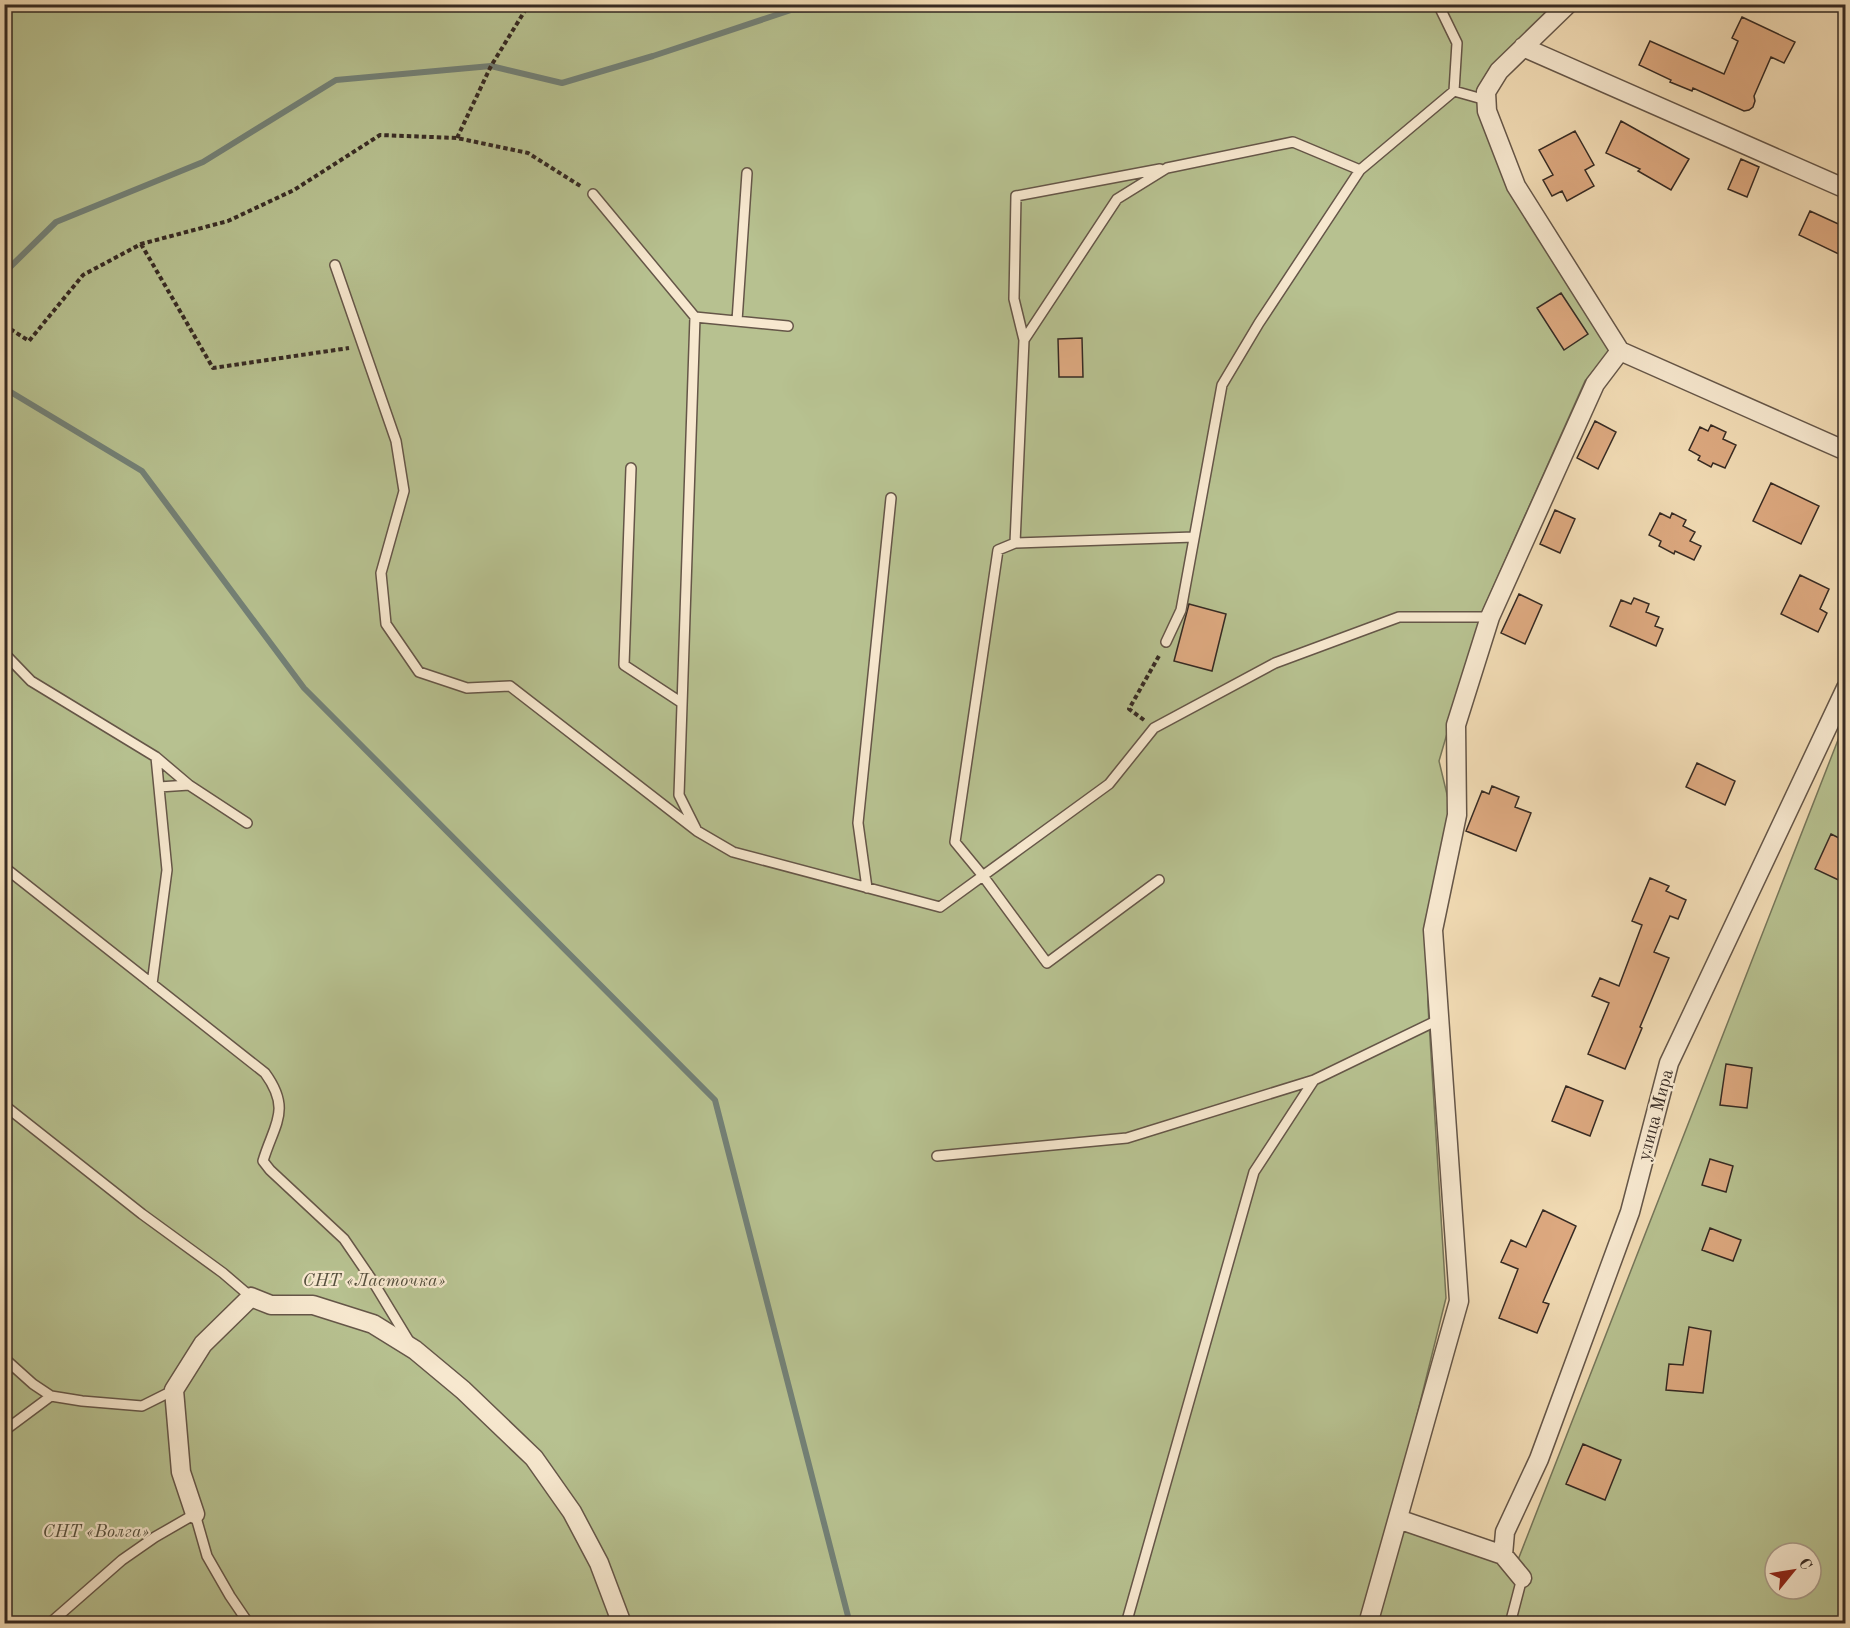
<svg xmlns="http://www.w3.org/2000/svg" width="1850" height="1628" viewBox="0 0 1850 1628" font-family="'Old Standard TT',serif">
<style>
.green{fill:#b7c190;stroke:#76765a;stroke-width:1.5;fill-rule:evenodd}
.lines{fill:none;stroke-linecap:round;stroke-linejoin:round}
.stream{stroke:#738177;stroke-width:6}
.building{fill:#dda980;stroke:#362a23;stroke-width:1.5}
.lane-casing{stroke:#655648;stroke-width:12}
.street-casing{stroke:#655648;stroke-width:21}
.path{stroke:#362a23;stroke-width:4;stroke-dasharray:4.5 3;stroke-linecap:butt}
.lane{stroke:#f7e8cf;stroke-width:9}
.street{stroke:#f7e8cf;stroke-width:18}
.labels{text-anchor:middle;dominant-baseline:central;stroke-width:4.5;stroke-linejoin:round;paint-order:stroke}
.street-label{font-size:18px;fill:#362a23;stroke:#f7e8cf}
.park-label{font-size:18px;font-style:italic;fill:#56503e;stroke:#f7e8cf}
</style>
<rect width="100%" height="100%" fill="#f2dcb5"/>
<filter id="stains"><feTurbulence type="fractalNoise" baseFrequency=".00333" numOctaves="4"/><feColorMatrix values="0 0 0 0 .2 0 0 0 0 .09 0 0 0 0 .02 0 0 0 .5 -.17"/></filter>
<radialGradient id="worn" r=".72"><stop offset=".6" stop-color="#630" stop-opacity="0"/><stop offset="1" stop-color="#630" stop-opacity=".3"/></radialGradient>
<path class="green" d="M 4,5 L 1558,5 L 1486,74 L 1481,108 L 1610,351 L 1585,381 L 1483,610 L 1439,761 L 1451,811 L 1427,931 L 1428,1006 L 1446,1298 L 1390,1524 L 1516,1565 L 1845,722 L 1845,1623 L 5,1623 ZM 1775,1553 L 1811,1553 L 1811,1589 L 1775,1589 Z"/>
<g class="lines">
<path class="stream" d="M 4,273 L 56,222 L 203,162 L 336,80 L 491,66 L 562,83 L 653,56 L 791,10 L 969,7 L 976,4
M 4,388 L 142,471 L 304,688 L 715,1100 L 850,1624"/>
</g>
<path class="building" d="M 1742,17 L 1795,42 L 1784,63 L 1771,57 L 1754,96 L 1755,101 L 1753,107 L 1749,110 L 1744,111 L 1693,88 L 1692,91 L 1670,82 L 1671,80 L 1639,65 L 1650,41 L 1724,74 L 1738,41 L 1732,38 Z
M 1621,121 L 1689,159 L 1671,190 L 1638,171 L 1640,169 L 1606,153 Z
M 1575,131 L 1594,165 L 1585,170 L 1594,186 L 1567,201 L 1562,191 L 1552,196 L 1543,180 L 1553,175 L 1539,150 Z
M 1741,159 L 1759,167 L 1747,197 L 1728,189 Z
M 1810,211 L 1845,227 L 1845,257 L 1799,235 Z
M 1561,293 L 1588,334 L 1564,350 L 1537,308 Z
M 1082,338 L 1083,377 L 1059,377 L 1058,339 Z
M 1595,421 L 1616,432 L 1598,469 L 1577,458 Z
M 1711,425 L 1726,432 L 1723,439 L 1736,445 L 1725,468 L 1713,463 L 1711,467 L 1698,460 L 1700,456 L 1689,450 L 1700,427 L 1708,431 Z
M 1771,483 L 1819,506 L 1801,544 L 1753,521 Z
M 1555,510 L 1575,519 L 1560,553 L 1540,544 Z
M 1660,513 L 1670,518 L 1672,513 L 1686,520 L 1683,526 L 1695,532 L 1690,541 L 1701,546 L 1694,560 L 1675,551 L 1674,554 L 1659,546 L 1661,541 L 1649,535 Z
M 1800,575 L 1829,589 L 1820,609 L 1827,613 L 1818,632 L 1781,614 Z
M 1519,594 L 1542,605 L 1525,644 L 1501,633 Z
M 1634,598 L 1649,604 L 1646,612 L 1659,617 L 1655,626 L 1663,629 L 1656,646 L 1610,626 L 1621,600 L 1631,604 Z
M 1189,604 L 1226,614 L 1212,671 L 1174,661 Z
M 1697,763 L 1735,781 L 1725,805 L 1686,787 Z
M 1492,786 L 1519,797 L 1515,807 L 1531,813 L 1516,851 L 1466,831 L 1482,791 L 1489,794 Z
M 1831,834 L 1845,841 L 1845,883 L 1815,869 Z
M 1650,878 L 1669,886 L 1666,891 L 1686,900 L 1678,919 L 1670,916 L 1654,952 L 1669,958 L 1640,1027 L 1642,1028 L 1625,1069 L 1588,1054 L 1609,1003 L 1592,996 L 1600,978 L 1619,986 L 1642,925 L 1632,921 Z
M 1726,1064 L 1752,1068 L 1747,1108 L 1720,1105 Z
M 1566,1086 L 1603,1101 L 1590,1136 L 1552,1121 Z
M 1710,1159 L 1733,1166 L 1726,1192 L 1702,1185 Z
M 1543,1210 L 1576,1226 L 1543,1302 L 1549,1304 L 1537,1333 L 1499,1318 L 1518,1269 L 1501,1262 L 1511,1240 L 1526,1247 Z
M 1710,1228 L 1741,1240 L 1733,1261 L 1702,1250 Z
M 1689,1327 L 1711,1331 L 1703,1393 L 1666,1390 L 1669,1364 L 1683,1365 Z
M 1583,1444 L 1621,1460 L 1605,1500 L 1566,1484 Z"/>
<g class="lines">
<defs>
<path id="lane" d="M 1438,4 L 1457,43 L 1454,91
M 593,194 L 695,317 L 679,795 L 696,829
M 335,265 L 396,441 L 404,491 L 381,573 L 386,624 L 419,672 L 467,688 L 510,686 L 697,831 L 733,852 L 940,907 L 1109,784 L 1154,728 L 1275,663 L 1399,617 L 1490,617
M 695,317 L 788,326
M 737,321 L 747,173
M 1024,340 L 1014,299 L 1016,196 L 1160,169
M 631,468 L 624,665 L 682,703
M 1015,543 L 1194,537
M 1166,642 L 1181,610 L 1222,385 L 1259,323 L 1360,170 L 1454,91 L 1486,100
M 4,653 L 31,681 L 156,757 L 167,870 L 152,984
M 156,757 L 189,785
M 159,787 L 189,785 L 247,823
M 4,867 L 265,1073 C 292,1110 274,1124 263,1161 L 270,1170 L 344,1239 L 372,1280 L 409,1341
M 1159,880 L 1047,963 L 983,876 L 955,842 L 998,550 L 1015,543 L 1024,340 L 1117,199 L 1167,168 L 1293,142 L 1360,170
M 867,888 L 858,823 L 891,498
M 4,1105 L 142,1214 L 223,1273 L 251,1297
M 937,1156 L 1127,1138 L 1314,1080
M 4,1358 L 33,1384 L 51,1396 L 82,1401 L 142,1406 L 174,1390
M 4,1431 L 51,1396
M 49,1624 L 122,1560 L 155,1537 L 195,1514 L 207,1556 L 230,1596 L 249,1624
M 1126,1624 L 1254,1172 L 1314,1080 L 1438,1020
M 1510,1624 L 1522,1578"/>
<path id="street" d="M 1523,47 L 1846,189
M 1620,351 L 1846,451
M 195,1514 L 181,1472 L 174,1390 L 203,1344 L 251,1297 L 271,1305 L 313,1305 L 373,1324 L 415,1350 L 463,1390 L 534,1458 L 572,1512 L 599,1563 L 622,1624
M 1398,1519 L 1503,1555 L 1522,1578
M 1503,1555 L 1505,1532 L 1539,1459 L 1630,1212 L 1669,1063 L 1846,688
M 1368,1624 L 1459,1301 L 1433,930 L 1457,815 L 1456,725 L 1490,617 L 1595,384 L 1620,351 L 1516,186 L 1487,111 L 1486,92 L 1499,71 L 1568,4"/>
</defs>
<use href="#lane" class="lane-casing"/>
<use href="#street" class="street-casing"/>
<path class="path" d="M 457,138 L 491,66 L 529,4
M 141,244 L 213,368 L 349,348
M 4,325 L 29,341 L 83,275 L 141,244 L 228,221 L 294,190 L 380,135 L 457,138 L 528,153 L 582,187
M 1144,720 L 1129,709 L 1160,654"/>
<use href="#lane" class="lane"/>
<use href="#street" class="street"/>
</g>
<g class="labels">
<g class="street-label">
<text transform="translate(1656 1115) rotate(-75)">улица Мира</text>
</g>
<g class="park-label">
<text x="374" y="1281">СНТ «Ласточка»</text>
<text x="96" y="1532">СНТ «Волга»</text>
</g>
</g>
<rect width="1850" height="1628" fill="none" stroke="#f2dcb5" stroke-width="24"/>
<rect x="6" y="6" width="1838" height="1616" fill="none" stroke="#362a23" stroke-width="3"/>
<rect x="12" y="12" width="1826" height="1604" fill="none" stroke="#362a23" stroke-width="1.5"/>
<g transform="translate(1793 1571) rotate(60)"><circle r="28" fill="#f7e8cf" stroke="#aa9c8a" stroke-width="1.5"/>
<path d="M0-4.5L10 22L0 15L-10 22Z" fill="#8f2418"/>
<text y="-9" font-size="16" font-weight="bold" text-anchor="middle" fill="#362a23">С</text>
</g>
<rect width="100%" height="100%" filter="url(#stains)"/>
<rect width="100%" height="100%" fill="url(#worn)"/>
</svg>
